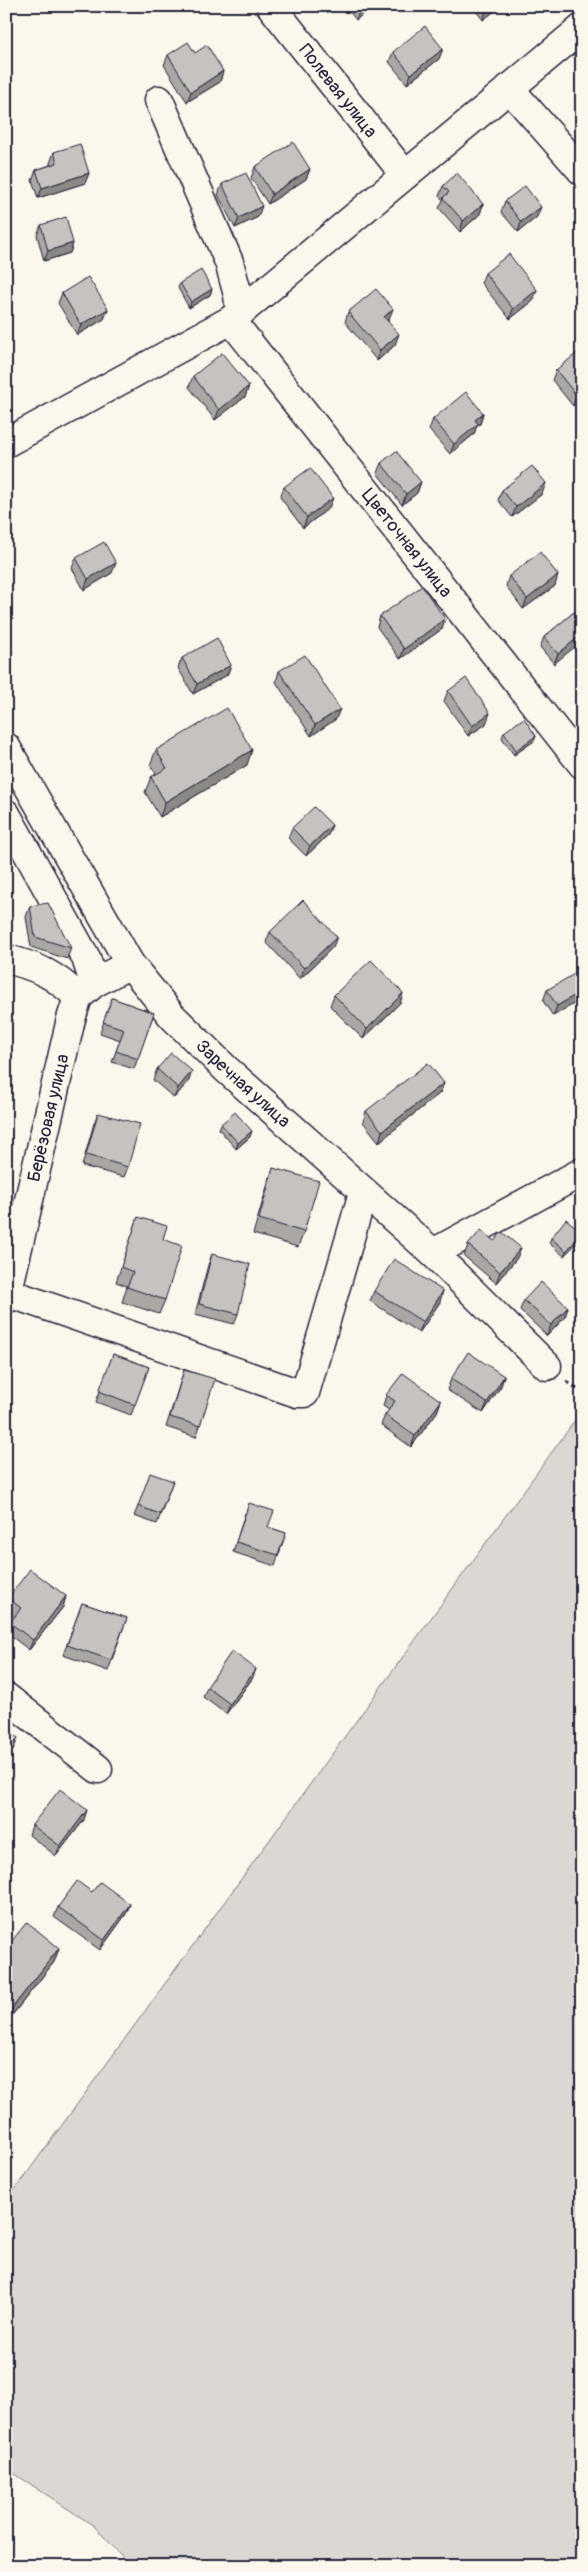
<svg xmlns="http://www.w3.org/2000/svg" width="588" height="2572" viewBox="0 0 588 2572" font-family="Pangolin,sans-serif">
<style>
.green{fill:#dbd8d3;stroke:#7e7d87}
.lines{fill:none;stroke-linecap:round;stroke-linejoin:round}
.minor-casing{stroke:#22223b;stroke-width:31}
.path{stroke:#22223b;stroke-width:3;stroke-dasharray:5 4;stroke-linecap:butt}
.minor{stroke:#fbf7ec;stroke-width:28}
.wall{fill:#aaa7a5;stroke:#22223b}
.shaded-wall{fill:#8b8886;stroke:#22223b}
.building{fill:#c6c2c0;stroke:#22223b}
.labels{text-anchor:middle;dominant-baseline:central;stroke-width:5;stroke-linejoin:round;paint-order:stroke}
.street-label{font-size:18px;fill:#22223b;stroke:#fbf7ec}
</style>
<rect width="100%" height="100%" fill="#fbf7ec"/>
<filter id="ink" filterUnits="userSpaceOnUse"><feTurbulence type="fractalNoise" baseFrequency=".02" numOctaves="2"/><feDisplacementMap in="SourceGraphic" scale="10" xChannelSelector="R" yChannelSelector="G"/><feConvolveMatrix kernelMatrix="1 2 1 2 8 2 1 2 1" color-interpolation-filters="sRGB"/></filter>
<g filter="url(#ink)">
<path class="green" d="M 582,1389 L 582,2566 L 131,2566 L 94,2526 L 6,2468 L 6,2202 L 576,1419 Z"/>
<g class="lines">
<defs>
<g id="minor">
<path id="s1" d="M 271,6 L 405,175"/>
<path d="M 509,88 L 582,171"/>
<path d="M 159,100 L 229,262 L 238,295 L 240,313"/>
<path id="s2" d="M 231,320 L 582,764"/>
<path d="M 6,443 L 231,320 L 582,28"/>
<path id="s3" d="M 6,747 L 130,964 L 172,1016 L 226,1069 L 433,1253 L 547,1366"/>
<path d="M 6,814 L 86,958 L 94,983"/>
<path d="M 6,959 C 37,966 55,975 78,997"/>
<path d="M 433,1253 L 582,1172"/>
<path d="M 6,1292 L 297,1393 L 305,1393 L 363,1193"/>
<path id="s4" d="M 6,1299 L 71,1019 L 78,997 L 94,983 L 130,964"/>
<path d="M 6,1697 L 98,1769"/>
</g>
</defs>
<use href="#minor" class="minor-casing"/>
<path class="path" d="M 566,1381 L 582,1392"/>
<use href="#minor" class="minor"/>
</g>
<path class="wall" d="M 345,6 L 372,6 L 356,20 Z
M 472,6 L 501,6 L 483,20 Z
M 393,52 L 439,59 L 407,84 L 389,62 Z
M 195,53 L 223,71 L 220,82 L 187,102 L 164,65 L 168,55 Z
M 54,152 L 89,173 L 85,183 L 38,198 L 32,180 L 36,170 L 50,165 L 50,163 Z
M 255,167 L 310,169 L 306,179 L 268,204 L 251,178 Z
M 222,184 L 258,217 L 235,228 L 218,195 Z
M 443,186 L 483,204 L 480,214 L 460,232 L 439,208 L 443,200 L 439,196 Z
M 505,201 L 537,217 L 518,232 L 501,212 Z
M 41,225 L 73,243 L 70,253 L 44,261 L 37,235 Z
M 485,273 L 537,290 L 533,301 L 510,319 L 481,283 Z
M 180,283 L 212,289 L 210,295 L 189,308 L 178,288 Z
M 62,293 L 108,309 L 104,319 L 77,335 L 58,303 Z
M 348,312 L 389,319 L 388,321 L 395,345 L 377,361 L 345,322 Z
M 556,370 L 582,399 L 573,406 L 552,380 Z
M 193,376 L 249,386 L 245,397 L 215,420 L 189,387 Z
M 483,413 L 480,424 L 477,425 L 474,434 L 450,454 L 429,430 L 433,419 Z
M 381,463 L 421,482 L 417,493 L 402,505 L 377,473 Z
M 284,487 L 329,508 L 303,528 L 280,497 Z
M 502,490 L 542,494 L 512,517 L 498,500 Z
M 76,558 L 112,573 L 84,590 L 72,568 Z
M 509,576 L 555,586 L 523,609 L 506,586 Z
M 574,612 L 554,664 L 540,647 L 544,637 Z
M 380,616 L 442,629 L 400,659 L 377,627 Z
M 182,658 L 231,665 L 227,675 L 193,694 L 178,668 Z
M 279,671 L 336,719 L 311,736 L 276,682 Z
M 448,691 L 486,724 L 468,736 L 444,701 Z
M 504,732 L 536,736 L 534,741 L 514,755 L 502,738 Z
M 156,750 L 247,765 L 160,817 L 145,792 L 151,777 L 156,774 L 150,765 Z
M 332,825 L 328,835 L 306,856 L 288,838 L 292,828 Z
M 582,865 L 582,878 L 579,874 Z
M 582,889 L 582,899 L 579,895 Z
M 30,906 L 71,948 L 67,959 L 31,947 L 26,917 Z
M 270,932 L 333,947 L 300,979 L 266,942 Z
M 582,972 L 582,999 L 553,1016 L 543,1001 L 547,990 Z
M 403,993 L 400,1003 L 363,1039 L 330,1006 L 334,995 Z
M 112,998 L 154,1013 L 134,1069 L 112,1062 L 120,1040 L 100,1033 Z
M 157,1069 L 189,1081 L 174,1098 L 153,1080 Z
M 444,1083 L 440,1093 L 379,1142 L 363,1122 L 366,1111 Z
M 98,1113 L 128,1167 L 124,1177 L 82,1166 L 94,1123 Z
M 221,1124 L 250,1137 L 236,1149 L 219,1129 Z
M 273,1168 L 304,1232 L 298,1247 L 253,1234 L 268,1183 Z
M 138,1217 L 163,1239 L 165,1300 L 159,1314 L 122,1302 L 127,1286 L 116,1282 Z
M 551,1238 L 581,1239 L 564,1256 L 549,1243 Z
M 468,1245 L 517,1258 L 496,1283 L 464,1256 Z
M 212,1254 L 238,1314 L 234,1324 L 195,1314 L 208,1265 Z
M 374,1291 L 440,1302 L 419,1333 L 370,1301 Z
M 524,1300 L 568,1307 L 565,1317 L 547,1336 L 520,1310 Z
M 113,1354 L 149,1367 L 131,1415 L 96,1402 Z
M 184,1370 L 200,1426 L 196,1437 L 166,1427 Z
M 504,1376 L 501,1386 L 483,1413 L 447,1390 L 451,1379 Z
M 386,1395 L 441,1401 L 437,1412 L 411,1447 L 381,1425 L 385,1415 L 389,1410 L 383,1406 Z
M 173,1481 L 157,1524 L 134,1516 L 138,1506 Z
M 245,1513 L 268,1527 L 286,1533 L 275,1566 L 233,1552 Z
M 66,1596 L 63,1607 L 29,1650 L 7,1633 L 10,1623 L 15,1617 L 6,1610 L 6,1602 L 8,1598 Z
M 82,1603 L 127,1618 L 108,1671 L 63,1655 Z
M 256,1669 L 252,1679 L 226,1714 L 203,1697 L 207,1687 Z
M 84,1820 L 56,1856 L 29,1835 L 32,1825 Z
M 130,1904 L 126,1914 L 100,1950 L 54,1917 L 58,1907 Z
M 6,1948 L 59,1948 L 54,1962 L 6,2023 Z"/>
<path class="shaded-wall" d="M 363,6 L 372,6 L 356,20 L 360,9 Z
M 491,6 L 501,6 L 483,20 L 486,10 Z
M 443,49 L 439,59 L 407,84 L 411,74 Z
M 223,71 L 220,82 L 187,102 L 191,92 Z
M 310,169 L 306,179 L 268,204 L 272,194 Z
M 89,173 L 85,183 L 38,198 L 42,188 Z
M 483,204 L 480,214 L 460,232 L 463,221 Z
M 262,206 L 258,217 L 235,228 L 239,218 Z
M 541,207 L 537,217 L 518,232 L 521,222 Z
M 73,243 L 70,253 L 44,261 L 48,251 Z
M 212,289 L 210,295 L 189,308 L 191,302 Z
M 537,290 L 533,301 L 510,319 L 513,309 Z
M 108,309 L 104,319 L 77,335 L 81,325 Z
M 393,309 L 389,319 L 380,327 L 384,317 Z
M 399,334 L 395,345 L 377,361 L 380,350 Z
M 249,386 L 245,397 L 215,420 L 219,410 Z
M 582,391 L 582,399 L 573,406 L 576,395 Z
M 483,413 L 480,424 L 477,425 L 474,434 L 450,454 L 454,444 L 475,420 Z
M 421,482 L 417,493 L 402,505 L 406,494 Z
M 546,483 L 542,494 L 512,517 L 516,507 Z
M 333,498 L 329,508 L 303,528 L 307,517 Z
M 116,563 L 112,573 L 84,590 L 88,579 Z
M 558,575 L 555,586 L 523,609 L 527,599 Z
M 445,619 L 442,629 L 400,659 L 404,649 Z
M 582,634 L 582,641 L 554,664 L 558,654 Z
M 231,665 L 227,675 L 193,694 L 197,684 Z
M 340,709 L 336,719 L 311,736 L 315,725 Z
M 490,713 L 486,724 L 468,736 L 472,726 Z
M 536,736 L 534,741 L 514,755 L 516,750 Z
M 252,750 L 247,765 L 160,817 L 165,802 Z
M 332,825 L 328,835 L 306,856 L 310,846 Z
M 6,885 L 9,885 L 6,894 Z
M 337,937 L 333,947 L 300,979 L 304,968 Z
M 582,991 L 582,999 L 553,1016 L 557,1006 Z
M 403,993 L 400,1003 L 363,1039 L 367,1029 Z
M 192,1071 L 189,1081 L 174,1098 L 178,1088 Z
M 444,1083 L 440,1093 L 379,1142 L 382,1131 Z
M 252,1131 L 250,1137 L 236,1149 L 238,1143 Z
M 582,1234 L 581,1239 L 564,1256 L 566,1251 Z
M 521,1248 L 517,1258 L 496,1283 L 500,1272 Z
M 443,1291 L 440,1302 L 419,1333 L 423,1322 Z
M 568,1307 L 565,1317 L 547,1336 L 551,1325 Z
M 504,1376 L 501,1386 L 483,1413 L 487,1403 Z
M 441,1401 L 437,1412 L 411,1447 L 415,1436 Z
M 66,1596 L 63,1607 L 29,1650 L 33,1640 Z
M 256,1669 L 252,1679 L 226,1714 L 230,1704 Z
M 18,1738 L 14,1748 L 6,1759 L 6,1754 Z
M 87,1810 L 84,1820 L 56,1856 L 60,1846 Z
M 130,1904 L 126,1914 L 100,1950 L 104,1940 Z
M 59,1948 L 54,1962 L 6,2023 L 6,2019 L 9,2012 Z"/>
<path class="building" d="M 357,6 L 363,6 L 360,9 Z
M 484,6 L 491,6 L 486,10 Z
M 425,26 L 443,49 L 411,74 L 393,52 Z
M 188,42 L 195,53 L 207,45 L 223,71 L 191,92 L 168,55 Z
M 293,142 L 310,169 L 272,194 L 255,167 Z
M 80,144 L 89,173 L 42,188 L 36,170 L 57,163 L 54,152 Z
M 246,173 L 262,206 L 239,218 L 222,184 Z
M 457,173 L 483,204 L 463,221 L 443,198 L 449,192 L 443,186 Z
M 525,186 L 541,207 L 521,222 L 505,201 Z
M 66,217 L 73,243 L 48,251 L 41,225 Z
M 509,254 L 537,290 L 513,309 L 485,273 Z
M 201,270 L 212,289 L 191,302 L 180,283 Z
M 88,277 L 108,309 L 81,325 L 62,293 Z
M 376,289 L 393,309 L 384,317 L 399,334 L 380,350 L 348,312 Z
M 582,349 L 582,391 L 576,395 L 556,370 Z
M 222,353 L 249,386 L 219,410 L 193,376 Z
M 466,392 L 483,413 L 475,420 L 478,424 L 454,444 L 433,419 Z
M 396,451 L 421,482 L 406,494 L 381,463 Z
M 532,466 L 546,483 L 516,507 L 502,490 Z
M 310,468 L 333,498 L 307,517 L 284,487 Z
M 104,542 L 116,563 L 88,579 L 76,558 Z
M 540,552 L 558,575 L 527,599 L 509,576 Z
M 422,586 L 445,619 L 404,649 L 380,616 Z
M 574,612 L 582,622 L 582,634 L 558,654 L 544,637 Z
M 217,638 L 231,665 L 197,684 L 182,658 Z
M 305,655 L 340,709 L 315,725 L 279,671 Z
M 466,678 L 490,713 L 472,726 L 448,691 Z
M 227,708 L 252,750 L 165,802 L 151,777 L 167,768 L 156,750 Z
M 524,718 L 536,736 L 516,750 L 504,732 Z
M 314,807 L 332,825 L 310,846 L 292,828 Z
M 6,871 L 9,885 L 6,885 Z
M 303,900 L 337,937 L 304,968 L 270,932 Z
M 48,903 L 71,948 L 35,937 L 30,906 Z
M 371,960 L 403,993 L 367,1029 L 334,995 Z
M 581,970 L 582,972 L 582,991 L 557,1006 L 547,990 Z
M 112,998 L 154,1013 L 138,1059 L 116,1051 L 124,1029 L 103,1022 Z
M 171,1053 L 192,1071 L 178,1088 L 157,1069 Z
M 428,1063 L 444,1083 L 382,1131 L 366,1111 Z
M 235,1112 L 252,1131 L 238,1143 L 221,1124 Z
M 98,1113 L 140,1124 L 128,1167 L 86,1155 Z
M 273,1168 L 319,1181 L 304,1232 L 259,1219 Z
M 138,1217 L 167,1226 L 163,1239 L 182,1246 L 165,1300 L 127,1287 L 133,1272 L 121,1267 Z
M 566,1219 L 582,1232 L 582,1234 L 566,1251 L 551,1238 Z
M 481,1230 L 494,1241 L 502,1232 L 521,1248 L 500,1272 L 468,1245 Z
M 212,1254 L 250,1264 L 238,1314 L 199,1304 Z
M 394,1259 L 443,1291 L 423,1322 L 374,1291 Z
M 541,1282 L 568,1307 L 551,1325 L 524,1300 Z
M 468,1352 L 504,1376 L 487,1403 L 451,1379 Z
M 113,1354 L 149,1367 L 135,1405 L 99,1391 Z
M 184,1370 L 215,1379 L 200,1426 L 170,1417 Z
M 403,1373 L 441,1401 L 415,1436 L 385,1415 L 395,1401 L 386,1395 Z
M 150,1473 L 173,1481 L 160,1514 L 138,1506 Z
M 249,1503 L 274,1511 L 268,1527 L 286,1533 L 278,1555 L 236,1542 Z
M 30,1569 L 66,1596 L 33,1640 L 10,1623 L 21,1608 L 8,1598 Z
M 82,1603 L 127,1618 L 111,1660 L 67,1645 Z
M 232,1651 L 256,1669 L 230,1704 L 207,1687 Z
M 6,1729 L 18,1738 L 6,1754 Z
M 60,1789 L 87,1810 L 60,1846 L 32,1825 Z
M 77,1881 L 92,1892 L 100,1882 L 130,1904 L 104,1940 L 58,1907 Z
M 27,1922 L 59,1948 L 9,2012 L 6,2011 L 6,1948 Z"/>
</g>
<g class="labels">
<g class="street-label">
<text stroke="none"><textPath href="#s1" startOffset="108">Полевая улица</textPath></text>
<text stroke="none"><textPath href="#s2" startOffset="284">Цветочная улица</textPath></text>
<text stroke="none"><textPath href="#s3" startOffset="415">Заречная улица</textPath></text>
<text stroke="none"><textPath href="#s4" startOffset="186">Берёзовая улица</textPath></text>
</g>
</g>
<rect width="588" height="2572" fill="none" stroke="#fbf7ec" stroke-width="25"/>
<rect x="12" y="12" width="563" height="2547" fill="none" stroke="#22223b" stroke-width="2" filter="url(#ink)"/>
</svg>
